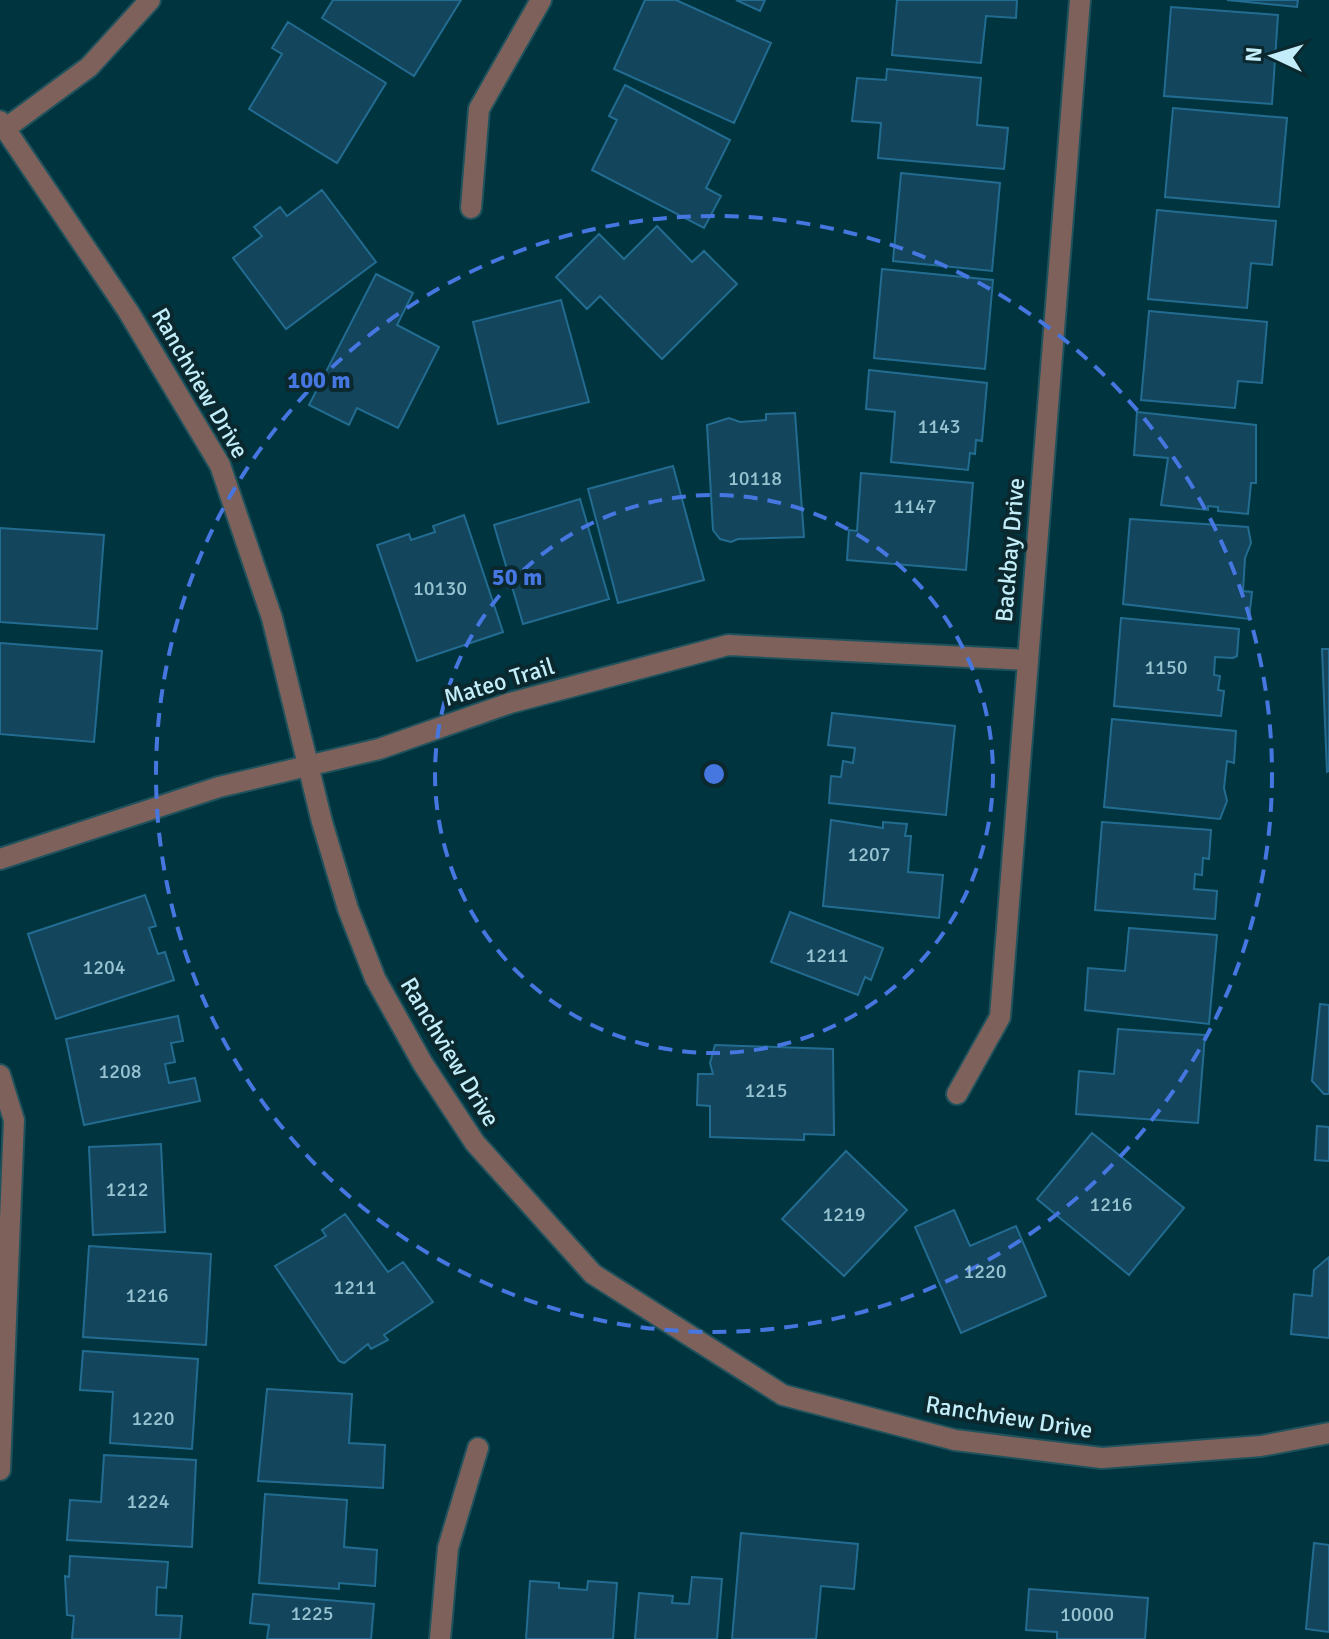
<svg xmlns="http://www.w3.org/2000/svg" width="1329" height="1639" viewBox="0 0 1329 1639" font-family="Signika,sans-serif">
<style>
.building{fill:#13455d;stroke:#236c91;stroke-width:2}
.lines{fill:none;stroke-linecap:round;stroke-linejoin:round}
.minor-casing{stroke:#1f525c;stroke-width:24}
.tertiary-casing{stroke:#1f525c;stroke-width:24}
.minor{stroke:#7d615a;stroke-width:20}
.tertiary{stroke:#7d615a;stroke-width:20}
.ring{fill:none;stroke:#4676e0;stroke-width:4;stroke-dasharray:14 10}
.labels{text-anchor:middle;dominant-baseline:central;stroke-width:8;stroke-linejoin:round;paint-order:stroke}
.number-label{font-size:20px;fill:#97c3d1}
.street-label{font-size:24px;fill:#c3edf8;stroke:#0a282e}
.centre{fill:#4676e0;stroke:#0a282e;stroke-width:4}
.ring-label{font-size:24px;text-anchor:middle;font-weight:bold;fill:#4676e0;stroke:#0a282e;stroke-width:8;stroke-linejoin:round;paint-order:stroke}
</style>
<rect width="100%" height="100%" fill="#00343e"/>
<path class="building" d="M 333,0 L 461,0 L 414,76 L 322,18 Z
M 645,0 L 676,0 L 771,43 L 734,123 L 614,69 Z
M 736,0 L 765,0 L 760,11 Z
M 897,0 L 1017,0 L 1016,18 L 986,16 L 981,63 L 892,55 Z
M 1227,0 L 1298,0 L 1297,7 Z
M 1171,7 L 1278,15 L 1272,104 L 1164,96 Z
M 288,22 L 386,83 L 337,163 L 249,109 L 282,54 L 272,48 Z
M 887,69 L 981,78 L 977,125 L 1008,128 L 1004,169 L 878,158 L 881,123 L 852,121 L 857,78 L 886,80 Z
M 625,85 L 730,140 L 706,188 L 721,196 L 704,228 L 592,170 L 617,120 L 609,116 Z
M 1173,108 L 1287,118 L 1279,207 L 1165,197 Z
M 901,173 L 1000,183 L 992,271 L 893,261 Z
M 322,190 L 376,262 L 286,329 L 233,258 L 262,236 L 254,227 L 280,207 L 287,216 Z
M 1157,210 L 1276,221 L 1272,265 L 1251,263 L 1247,308 L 1148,299 Z
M 657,226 L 692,262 L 704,251 L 737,284 L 662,359 L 600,296 L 587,309 L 556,277 L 599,234 L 624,259 Z
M 882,269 L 993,280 L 985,369 L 874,358 Z
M 376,274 L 413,293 L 397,325 L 439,347 L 398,428 L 357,408 L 349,425 L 309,405 Z
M 561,300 L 589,402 L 498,424 L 473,322 Z
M 1149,311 L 1267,322 L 1262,383 L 1238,381 L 1235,408 L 1141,400 Z
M 869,370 L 987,383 L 982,441 L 976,440 L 975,454 L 970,453 L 968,470 L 891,462 L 895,412 L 866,409 Z
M 1137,412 L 1256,425 L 1256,483 L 1251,483 L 1248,514 L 1218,511 L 1218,507 L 1208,506 L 1208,510 L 1161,505 L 1168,458 L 1134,455 Z
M 795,413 L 804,537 L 738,539 L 731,542 L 720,539 L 713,530 L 707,425 L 729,418 L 740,422 L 766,420 L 766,414 Z
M 673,466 L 704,580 L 618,603 L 588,489 Z
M 861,473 L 973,483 L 966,570 L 847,560 L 849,530 L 857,531 Z
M 580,499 L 609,599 L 523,624 L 494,525 Z
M 464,515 L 503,632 L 417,661 L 377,545 L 409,534 L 411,540 L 435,532 L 433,526 Z
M 1130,519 L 1248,527 L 1251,543 L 1245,558 L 1243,591 L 1252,592 L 1249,619 L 1123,604 Z
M 0,528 L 104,535 L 97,629 L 0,622 Z
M 1121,618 L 1239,629 L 1237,656 L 1233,658 L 1215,657 L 1214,675 L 1220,676 L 1218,690 L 1224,691 L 1221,716 L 1114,706 Z
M 0,643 L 102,651 L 94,742 L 0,734 Z
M 1322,649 L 1329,649 L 1329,771 L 1327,772 Z
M 832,713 L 955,726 L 946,815 L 829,803 L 831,776 L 841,777 L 843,761 L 853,763 L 855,748 L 828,745 Z
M 1112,719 L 1236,731 L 1234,763 L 1227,761 L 1224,788 L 1227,801 L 1220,819 L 1104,807 Z
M 831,820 L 883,828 L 883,822 L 907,824 L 905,836 L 911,836 L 908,872 L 943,875 L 939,918 L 823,906 Z
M 1102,822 L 1211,830 L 1209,859 L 1203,858 L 1202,875 L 1195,874 L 1194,889 L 1217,891 L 1215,919 L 1095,910 Z
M 145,895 L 156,926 L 149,928 L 158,954 L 165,952 L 174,980 L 56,1019 L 28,934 Z
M 790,912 L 883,948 L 871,980 L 865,977 L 858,995 L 771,962 Z
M 1129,928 L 1217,935 L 1209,1024 L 1085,1010 L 1088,968 L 1125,971 Z
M 1320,1004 L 1329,1005 L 1329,1094 L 1324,1094 L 1312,1081 Z
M 178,1016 L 183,1041 L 171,1043 L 175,1062 L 165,1064 L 169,1083 L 195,1078 L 200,1101 L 84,1125 L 66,1039 Z
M 1118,1029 L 1205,1035 L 1198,1123 L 1076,1114 L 1079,1071 L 1114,1074 Z
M 715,1045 L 833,1049 L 834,1135 L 804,1134 L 804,1140 L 710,1137 L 710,1106 L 697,1105 L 698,1074 L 713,1074 L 710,1063 Z
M 1317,1126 L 1329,1127 L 1329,1161 L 1315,1160 Z
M 1092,1133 L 1184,1208 L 1129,1275 L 1037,1199 Z
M 161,1144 L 165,1232 L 93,1235 L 89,1147 Z
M 846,1151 L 907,1210 L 844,1276 L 782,1219 Z
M 954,1210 L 970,1246 L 1016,1226 L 1046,1296 L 961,1333 L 915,1227 Z
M 345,1214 L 388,1272 L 403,1262 L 433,1302 L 384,1335 L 388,1340 L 371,1349 L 368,1344 L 344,1363 L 339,1361 L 275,1266 L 326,1236 L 322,1230 Z
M 89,1246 L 211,1254 L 206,1345 L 83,1337 Z
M 1329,1257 L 1329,1338 L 1291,1334 L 1294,1294 L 1312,1296 L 1314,1270 Z
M 83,1351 L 198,1359 L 192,1449 L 110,1443 L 113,1392 L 80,1390 Z
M 267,1389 L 352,1394 L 349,1443 L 385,1445 L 383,1488 L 258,1481 Z
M 104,1455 L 196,1460 L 192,1547 L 67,1540 L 70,1500 L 101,1502 Z
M 265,1494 L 347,1500 L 344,1547 L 377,1550 L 375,1586 L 339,1583 L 339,1589 L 259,1583 Z
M 741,1533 L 858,1544 L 854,1589 L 821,1586 L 816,1639 L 732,1639 Z
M 1314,1543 L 1329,1545 L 1329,1632 L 1306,1629 Z
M 70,1556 L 168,1562 L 166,1588 L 157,1587 L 156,1615 L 182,1616 L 180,1639 L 72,1639 L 74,1616 L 67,1615 L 65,1576 L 69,1577 Z
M 692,1577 L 722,1579 L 717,1639 L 635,1639 L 639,1593 L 673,1596 L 672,1603 L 689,1604 Z
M 530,1581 L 559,1583 L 559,1588 L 587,1590 L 588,1581 L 617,1583 L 613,1639 L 526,1639 Z
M 1029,1589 L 1148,1598 L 1145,1639 L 1057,1639 L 1057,1632 L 1026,1630 Z
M 253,1594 L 374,1604 L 371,1639 L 267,1639 L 269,1625 L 250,1623 Z"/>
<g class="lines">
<defs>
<path id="minor" d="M 471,208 L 479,109 L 541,0
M 0,859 L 219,787 L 379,749 L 510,703 L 728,645 L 1027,660
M 0,1075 L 14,1120 L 0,1470
M 957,1094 L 1000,1017 L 1080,0
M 440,1639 L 448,1548 L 478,1448"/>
<path id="tertiary" d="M 0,121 L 128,311 L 220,465 L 272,618 L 322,822 L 348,909 L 375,978 L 423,1064 L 475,1143 L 593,1274 L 783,1395 L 955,1440 L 1102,1458 L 1261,1446 L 1329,1433
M 6,128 L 89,67 L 150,0"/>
</defs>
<use href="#minor" class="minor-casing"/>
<use href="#tertiary" class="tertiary-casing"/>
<use href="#minor" class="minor"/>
<use href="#tertiary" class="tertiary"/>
</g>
<g class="ring">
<circle cx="714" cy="774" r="279"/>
<circle cx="714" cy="774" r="558"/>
</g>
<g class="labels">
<g class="number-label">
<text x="939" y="426">1143</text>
<text x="755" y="478">10118</text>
<text x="915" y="506">1147</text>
<text x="440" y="588">10130</text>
<text x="1166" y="667">1150</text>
<text x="869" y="854">1207</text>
<text x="827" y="955">1211</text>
<text x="104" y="967">1204</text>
<text x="120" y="1071">1208</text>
<text x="766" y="1090">1215</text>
<text x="127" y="1189">1212</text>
<text x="1111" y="1204">1216</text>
<text x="844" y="1214">1219</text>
<text x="985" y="1271">1220</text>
<text x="355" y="1287">1211</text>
<text x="147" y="1295">1216</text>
<text x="153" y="1418">1220</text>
<text x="148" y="1501">1224</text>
<text x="312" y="1613">1225</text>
<text x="1087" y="1614">10000</text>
</g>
<g class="street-label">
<text transform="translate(200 383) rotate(60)">Ranchview Drive</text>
<text transform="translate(1010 550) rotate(-85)">Backbay Drive</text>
<text transform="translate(499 682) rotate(-17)">Mateo Trail</text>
<text transform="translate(450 1052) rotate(59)">Ranchview Drive</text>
<text transform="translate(1009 1417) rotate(9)">Ranchview Drive</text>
</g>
</g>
<circle cx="714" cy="774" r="12" class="centre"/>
<g class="ring-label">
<text x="319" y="388">100 m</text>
<text x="517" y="585">50 m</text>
</g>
<g transform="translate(1273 56) rotate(274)" stroke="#0a282e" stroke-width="6" paint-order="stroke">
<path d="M0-6L14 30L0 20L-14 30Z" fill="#c3edf8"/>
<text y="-12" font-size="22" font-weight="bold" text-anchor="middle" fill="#c3edf8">N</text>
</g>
</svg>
